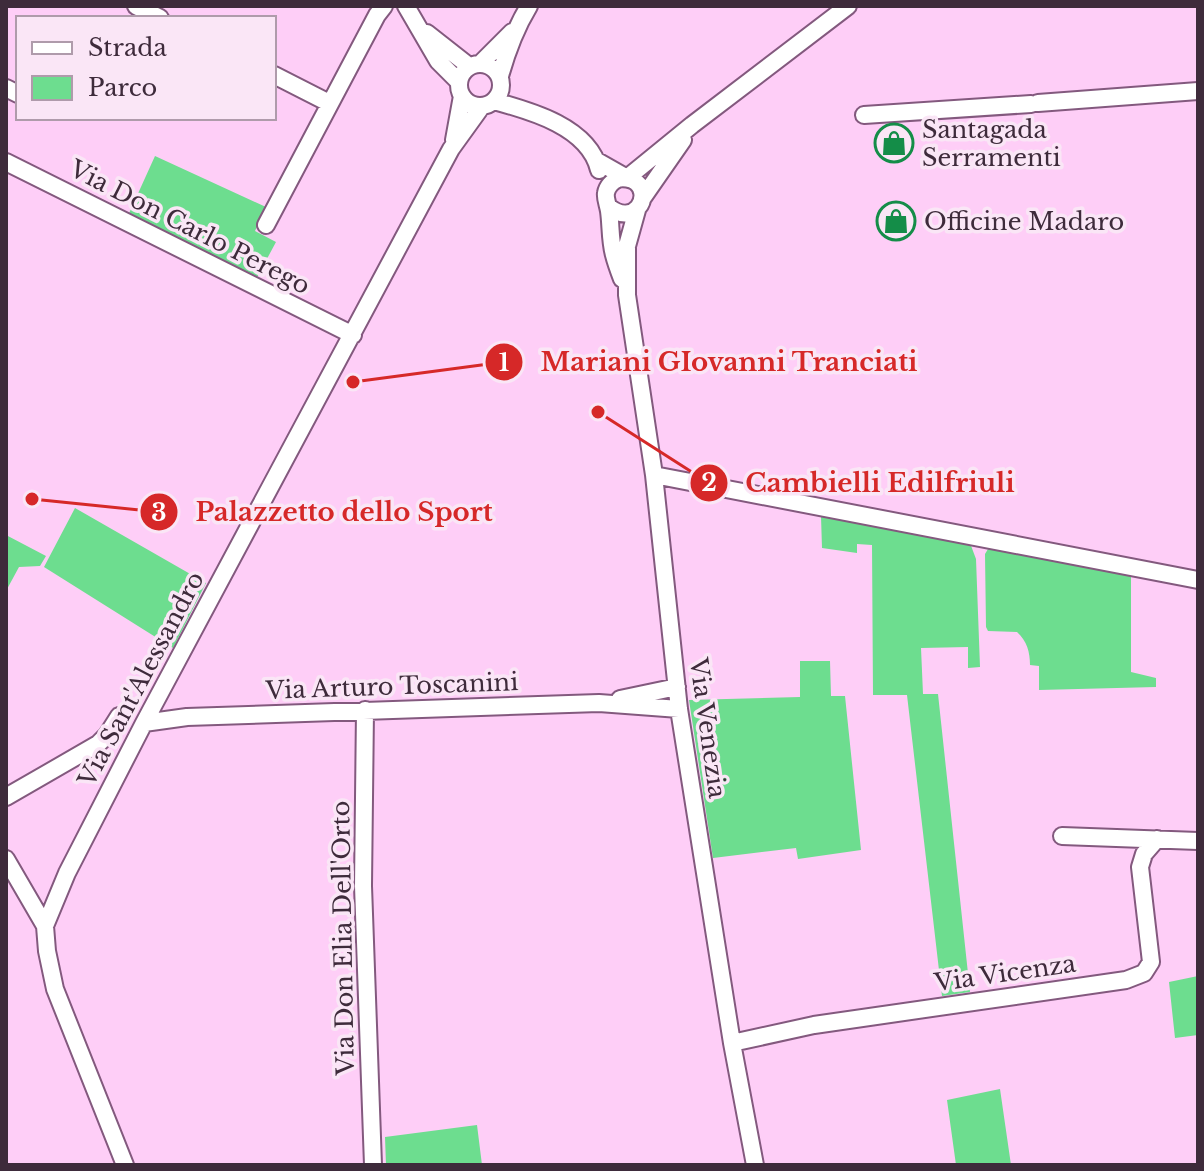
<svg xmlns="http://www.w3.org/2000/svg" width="1204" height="1171" viewBox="0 0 1204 1171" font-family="'Libre Baskerville',serif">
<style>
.green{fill:#6ddd8f}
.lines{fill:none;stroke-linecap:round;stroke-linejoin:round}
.minor-casing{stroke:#83597e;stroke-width:20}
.minor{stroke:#fff;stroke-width:16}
.labels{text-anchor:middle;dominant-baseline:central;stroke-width:7;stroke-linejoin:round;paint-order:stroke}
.poi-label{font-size:24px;fill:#3e2b3b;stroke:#fae6f6;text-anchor:start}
.street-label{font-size:24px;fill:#3e2b3b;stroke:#fae6f6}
.leader{fill:none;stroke:#d62828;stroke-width:3}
.callout-dot{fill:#d62828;stroke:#fae6f6;stroke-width:3}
.mark-label{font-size:24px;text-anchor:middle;font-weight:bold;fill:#fff}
.callout-label{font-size:26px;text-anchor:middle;font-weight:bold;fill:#d62828;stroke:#fae6f6;stroke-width:7;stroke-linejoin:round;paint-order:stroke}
</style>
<rect width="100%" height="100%" fill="#fecef7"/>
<path class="green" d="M 155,156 L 266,207 L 255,231 L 276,242 L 254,283 L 126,220 Z
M 75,508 L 206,583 L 173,648 L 44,567 Z
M 821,516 L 970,543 L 976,559 L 980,667 L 968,668 L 968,647 L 921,648 L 923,694 L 938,694 L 970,992 L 942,996 L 907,695 L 873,695 L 872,545 L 857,544 L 857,553 L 822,548 Z
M 6,535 L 46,556 L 40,566 L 19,567 L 6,591 Z
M 994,548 L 1131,575 L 1131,672 L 1156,678 L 1156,687 L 1039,690 L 1039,666 L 1030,665 C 1030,652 1027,641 1017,632 L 988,631 L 986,627 L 985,554 L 988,549 Z
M 800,661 L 830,661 L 831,696 L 845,696 L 861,850 L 798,859 L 796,848 L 713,858 L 689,700 L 800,697 Z
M 1198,976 L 1198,1035 L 1175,1038 L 1169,982 Z
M 1000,1089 L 1011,1165 L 956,1165 L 947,1100 Z
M 477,1125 L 482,1165 L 386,1165 L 385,1137 Z"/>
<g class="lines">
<defs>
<path id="minor" d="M 136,6 L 160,18
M 406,6 L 438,61 L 459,82
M 427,33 L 469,66
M 481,63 L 512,32
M459 85a21 21 0 1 1 42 0a21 21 0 1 1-42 0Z
M 274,75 L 329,103
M 500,76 C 507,51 515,29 529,6
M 6,88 L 18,94
M 494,101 C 531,111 589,127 599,170
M 1038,103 L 1198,91
M 864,115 L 1031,104
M 454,140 L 462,96
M 597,161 L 627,178 L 692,125 L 848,6
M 6,162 L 353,335
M 642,199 L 683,140
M 609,207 C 634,227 653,196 636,182 C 632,179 623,177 618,179 C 612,181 607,187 606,193 C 605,198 608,205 609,211 C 611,225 610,241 614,255 C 616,263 619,271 622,279
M 637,210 L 627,246 L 627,295 L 654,475 L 679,709 L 732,1043 L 755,1165
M 266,225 L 377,15 L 384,6
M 654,475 L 1198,580
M 620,699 L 677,687
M 365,710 L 363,886 L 373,1165
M 144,723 L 187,717 L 599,703 L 679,709
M 6,797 L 98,744 L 107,735 L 119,716
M 1062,836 L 1198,841
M 6,859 L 45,926
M 732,1043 L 814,1025 L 1126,980 L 1144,973 L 1151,962 L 1140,867 L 1144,854 L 1157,839
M 125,1165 L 55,989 L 47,951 L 45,926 L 67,873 L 144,723 L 451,149 L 482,106"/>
</defs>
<use href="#minor" class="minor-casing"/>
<use href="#minor" class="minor"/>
</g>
<defs>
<symbol id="shop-ring" viewBox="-11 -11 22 22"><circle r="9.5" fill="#fae6f6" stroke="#148d48" stroke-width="1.5"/><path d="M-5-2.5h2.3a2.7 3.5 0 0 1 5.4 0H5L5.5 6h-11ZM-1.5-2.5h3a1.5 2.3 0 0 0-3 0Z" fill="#148d48"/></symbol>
</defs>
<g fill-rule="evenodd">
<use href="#shop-ring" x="872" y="121" width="44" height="44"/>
<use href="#shop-ring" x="874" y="199" width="44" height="44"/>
</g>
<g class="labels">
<g class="poi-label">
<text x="922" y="129">Santagada<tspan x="922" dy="28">Serramenti</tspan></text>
<text x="924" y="221">Officine Madaro</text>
</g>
<g class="street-label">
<text transform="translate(190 227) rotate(27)">Via Don Carlo Perego</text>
<text transform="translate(141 679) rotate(-62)">Via Sant'Alessandro</text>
<text transform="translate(392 686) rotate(-2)">Via Arturo Toscanini</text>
<text transform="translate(708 728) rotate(82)">Via Venezia</text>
<text transform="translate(343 938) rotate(-91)">Via Don Elia Dell'Orto</text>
<text transform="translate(1005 973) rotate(-8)">Via Vicenza</text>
</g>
</g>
<path class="leader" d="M353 382L504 362M598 412L709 483M32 499L159 512"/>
<g class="callout-dot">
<circle cx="353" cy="382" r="8"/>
<circle cx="598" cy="412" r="8"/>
<circle cx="32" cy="499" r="8"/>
<circle cx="504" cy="362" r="20"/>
<circle cx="709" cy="483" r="20"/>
<circle cx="159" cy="512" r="20"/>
</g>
<g class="mark-label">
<text x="504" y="371">1</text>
<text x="709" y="491">2</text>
<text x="159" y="521">3</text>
</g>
<g class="callout-label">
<text x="729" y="371">Mariani GIovanni Tranciati</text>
<text x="880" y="492">Cambielli Edilfriuli</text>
<text x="344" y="521">Palazzetto dello Sport</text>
</g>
<rect width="1204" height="1171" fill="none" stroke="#3e2b3b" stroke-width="16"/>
<rect x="16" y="16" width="260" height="104" fill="#fae6f6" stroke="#af9bab" stroke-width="2"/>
<rect x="32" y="42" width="40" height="12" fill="#ffffff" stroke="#af9bab" stroke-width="2"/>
<text x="88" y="56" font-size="24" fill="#3e2b3b">Strada</text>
<rect x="32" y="76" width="40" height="24" fill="#6ddd8f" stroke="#af9bab" stroke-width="2"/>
<text x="88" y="96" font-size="24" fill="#3e2b3b">Parco</text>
</svg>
